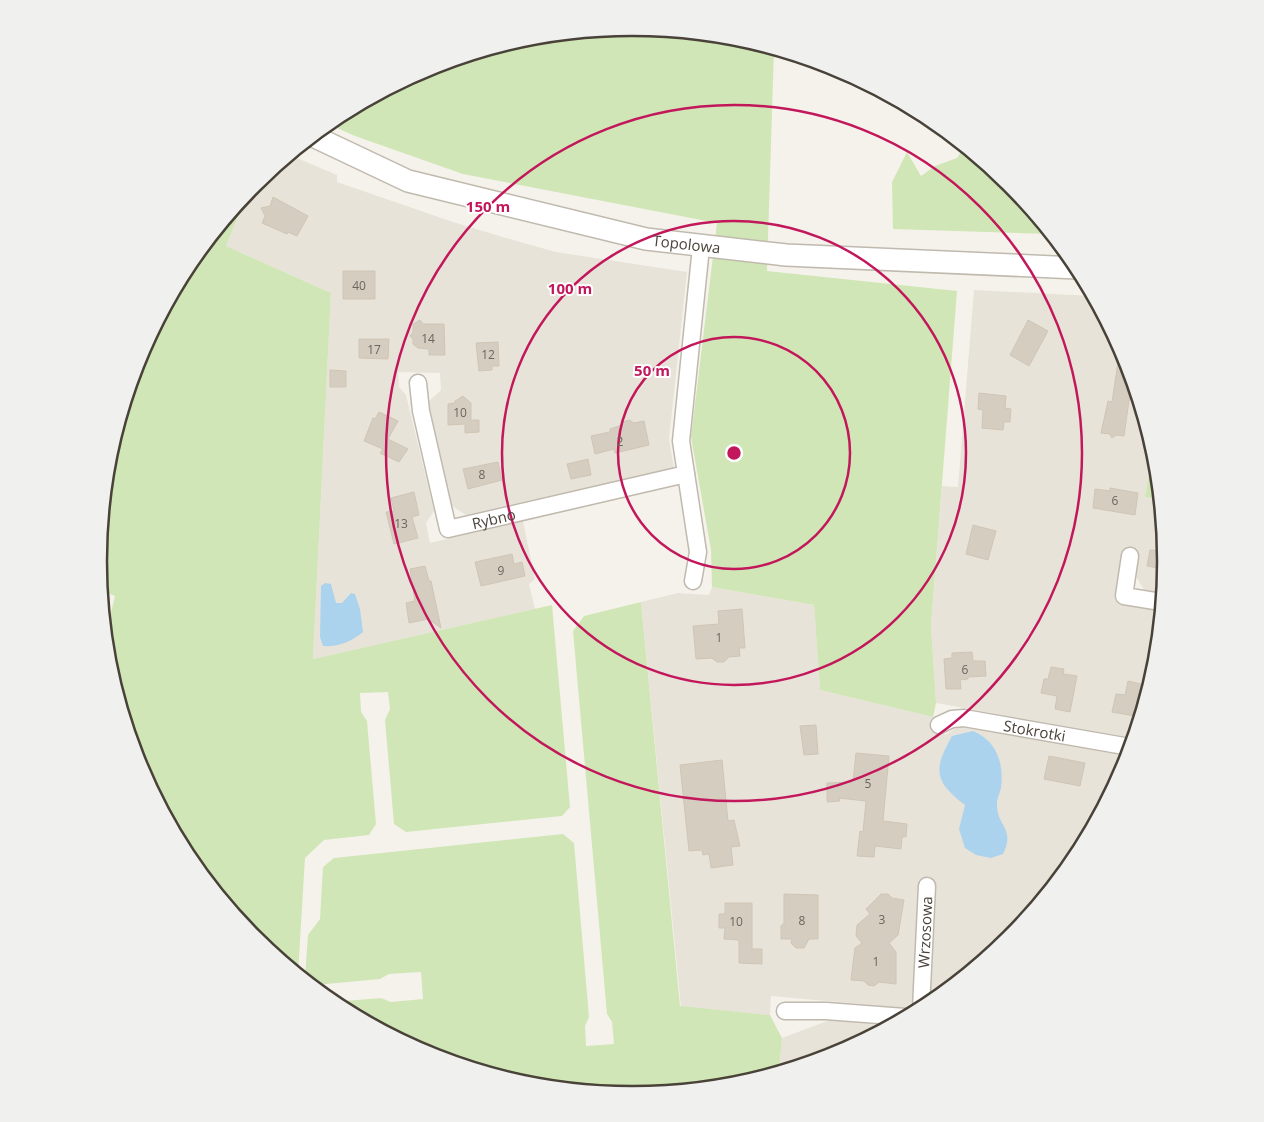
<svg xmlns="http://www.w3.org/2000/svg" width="1264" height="1122" viewBox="0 0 1264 1122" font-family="'Open Sans',sans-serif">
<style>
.residential{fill:#e8e3d9}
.green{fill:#d1e6b6}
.water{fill:#abd3ed}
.building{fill:#d6cdc1;stroke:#d0c5b4}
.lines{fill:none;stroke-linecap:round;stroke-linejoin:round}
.minor-casing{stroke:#c0b9ae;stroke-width:19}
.tertiary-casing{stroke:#c0b9ae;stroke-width:24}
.minor{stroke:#fff;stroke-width:16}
.tertiary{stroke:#fff;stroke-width:21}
.ring{fill:none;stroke:#c2185b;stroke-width:2.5}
.labels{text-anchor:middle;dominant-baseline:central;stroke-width:4;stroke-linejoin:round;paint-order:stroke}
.number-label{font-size:12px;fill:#6c655b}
.street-label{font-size:15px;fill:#494239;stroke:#fff}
.rim{fill:none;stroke:#494239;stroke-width:2.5}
.centre{fill:#c2185b;stroke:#fff;stroke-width:2.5}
.ring-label{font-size:15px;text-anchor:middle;font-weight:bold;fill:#c2185b;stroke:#fff;stroke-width:4;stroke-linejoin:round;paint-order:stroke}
</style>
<rect width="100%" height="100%" fill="#f5f2eb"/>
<path class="residential" d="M 290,155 L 337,175 L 337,182 L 450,221 L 506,238 L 556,252 L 687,272 L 669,439 L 674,468 L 466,515 L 452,506 L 428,402 L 441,390 L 440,373 L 398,372 L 399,387 L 406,395 L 434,511 L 426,523 L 430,543 L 523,521 L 535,579 L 529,584 L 535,609 L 313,659 L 331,293 L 226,246 L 248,192 L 255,184 Z
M 974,290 L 1093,296 L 1125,357 L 1153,450 L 1145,497 L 1159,499 L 1165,561 L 1162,594 L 1145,591 L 1122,554 L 1115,600 L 1161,609 L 1155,665 L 1133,738 L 936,703 L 931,626 L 942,486 L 958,487 Z
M 712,587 L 814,605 L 820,690 L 933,717 L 933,721 L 945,735 L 961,725 L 1128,755 L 1125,765 L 1075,858 L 1009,938 L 931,1003 L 927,998 L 932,881 L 921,880 L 916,998 L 905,1008 L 771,996 L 770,1015 L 681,1007 L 641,602 L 678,593 L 709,595 Z
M 830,1020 L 889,1026 L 836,1054 L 779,1071 L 782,1038 Z"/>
<path class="green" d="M 632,28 L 736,38 L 774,49 L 767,271 L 957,291 L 931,625 L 936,703 L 933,717 L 820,690 L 814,605 L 712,587 L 711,550 L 691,437 L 717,223 L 463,174 L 355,136 L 328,124 L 336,117 L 428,68 L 528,38 Z
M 964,147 L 1009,184 L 1050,234 L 893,229 L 892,182 L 907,152 L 921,176 L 935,166 L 957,158 Z
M 248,192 L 226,246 L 331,293 L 313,659 L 552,605 L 570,807 L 562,816 L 406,832 L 394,824 L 385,720 L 390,709 L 388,692 L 360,693 L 361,712 L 367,721 L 376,824 L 369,835 L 324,840 L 305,858 L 298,974 L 255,938 L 188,857 L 139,765 L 109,665 L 106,633 L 115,596 L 101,590 L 99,561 L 109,457 L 139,357 L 189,264 Z
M 1153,450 L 1159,499 L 1145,497 Z
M 641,602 L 680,1006 L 770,1015 L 782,1038 L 779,1071 L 736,1084 L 632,1094 L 528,1084 L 428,1054 L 335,1004 L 332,1002 L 381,998 L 391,1002 L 423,999 L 421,972 L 389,974 L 380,979 L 315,985 L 305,976 L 308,935 L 320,919 L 323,867 L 334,858 L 563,834 L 574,843 L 589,1017 L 585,1026 L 586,1046 L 614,1044 L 612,1022 L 607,1014 L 573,631 L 584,616 Z"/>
<path class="water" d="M 325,583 L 331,584 L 336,603 L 342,603 L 351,593 L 355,594 L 360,609 L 363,632 C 351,642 338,647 323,646 L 320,637 L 321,586 Z
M 973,731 C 997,741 1004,763 1001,788 C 1000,793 997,798 997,803 C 996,826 1016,828 1003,854 L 991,858 L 976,855 L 965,848 L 959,829 L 965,805 C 934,781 933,770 952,736 Z"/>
<path class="building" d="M 273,197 L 308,216 L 297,236 L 288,232 L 287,234 L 262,223 L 265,216 L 261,208 L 270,206 Z
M 343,271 L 375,271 L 375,299 L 343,299 Z
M 420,320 L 423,324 L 444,324 L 445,355 L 429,355 L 429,349 L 418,348 L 413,344 L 413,339 L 410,336 L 413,332 L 413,324 Z
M 1028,320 L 1048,331 L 1029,366 L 1010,355 Z
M 359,339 L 389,339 L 388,359 L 359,358 Z
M 498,342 L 499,366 L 492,366 L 492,370 L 479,371 L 476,343 Z
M 1120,349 L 1132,379 L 1124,436 L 1116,435 L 1112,438 L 1110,434 L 1101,433 L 1108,401 L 1112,402 Z
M 330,370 L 346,371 L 346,387 L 330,387 Z
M 979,393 L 1006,396 L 1005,408 L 1011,409 L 1010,422 L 1004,422 L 1003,430 L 982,428 L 983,410 L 978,409 Z
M 463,396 L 471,403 L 471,420 L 479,420 L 479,432 L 465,433 L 465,424 L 448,425 L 448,404 L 455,403 L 455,401 Z
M 379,412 L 398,421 L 388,439 L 408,449 L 399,462 L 380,453 L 383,449 L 364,441 L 373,418 L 375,419 Z
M 629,420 L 634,423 L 644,421 L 649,445 L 615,453 L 614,449 L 595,454 L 591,436 L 610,432 L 610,429 L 619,426 L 623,422 Z
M 588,459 L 591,475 L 571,479 L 567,464 Z
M 498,462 L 502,480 L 468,489 L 463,469 Z
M 1110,488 L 1138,493 L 1135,515 L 1093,508 L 1095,489 L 1110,491 Z
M 414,492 L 419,515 L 412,517 L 418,538 L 394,544 L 386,512 L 394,511 L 391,498 Z
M 973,525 L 996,531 L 988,560 L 966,554 Z
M 1150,550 L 1165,551 L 1165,569 L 1147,566 Z
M 512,554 L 514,564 L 522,562 L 525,576 L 481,586 L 475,562 Z
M 425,566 L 429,581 L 431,581 L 441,628 L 428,619 L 409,623 L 406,603 L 415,601 L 410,569 Z
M 742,609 L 745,648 L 739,648 L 740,656 L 729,657 L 724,662 L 717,662 L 712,658 L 696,659 L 693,626 L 719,624 L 718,611 Z
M 972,652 L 973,661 L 985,661 L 986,676 L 968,677 L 968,679 L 960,680 L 961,689 L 946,689 L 944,659 L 952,658 L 952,653 Z
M 1051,667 L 1064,669 L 1063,674 L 1077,676 L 1070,712 L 1055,709 L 1057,696 L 1041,693 L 1044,679 L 1048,679 Z
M 1128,681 L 1141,684 L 1146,695 L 1140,717 L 1112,712 L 1116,694 L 1125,695 Z
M 816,725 L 818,754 L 804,755 L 800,726 Z
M 856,753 L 889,756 L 883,821 L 907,824 L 906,837 L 902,837 L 901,849 L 875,846 L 874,857 L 857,856 L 860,831 L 863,832 L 866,801 L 839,798 L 840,801 L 827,802 L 827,783 L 853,782 Z
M 1049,756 L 1085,763 L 1080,786 L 1044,779 Z
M 722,760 L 728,821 L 734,820 L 740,846 L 731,847 L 733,865 L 711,868 L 709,854 L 703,855 L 702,850 L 689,851 L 680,765 Z
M 784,894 L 818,895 L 818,939 L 809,939 L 804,948 L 796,948 L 791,943 L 792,939 L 781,939 L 781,926 L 784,923 Z
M 881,894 L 888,894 L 892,898 L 904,900 L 898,935 L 889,943 L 896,952 L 896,984 L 879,982 L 874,986 L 868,985 L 864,981 L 851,980 L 855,948 L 862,943 L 856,936 L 857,925 L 870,914 L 866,909 Z
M 725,903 L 752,903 L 752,949 L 762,949 L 762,964 L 739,963 L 739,940 L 724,939 L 725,928 L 719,928 L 719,914 L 725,914 Z"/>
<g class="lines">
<defs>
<g id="minor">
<path id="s1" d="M 418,383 L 421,411 L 448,529 L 686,474"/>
<path d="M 1130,556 L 1124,596 L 1161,602"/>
<path d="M 693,581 L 698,552 L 681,441 L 701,247"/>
<path id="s2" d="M 939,725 L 952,719 L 964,718 L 1130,747"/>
<path id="s3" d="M 921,1008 L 927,886"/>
<path d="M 785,1011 L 826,1011 L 905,1017"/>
</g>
<g id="tertiary">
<path id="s4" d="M 313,136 L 408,181 L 646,239 L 786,255 L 1077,268"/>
</g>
</defs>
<use href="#minor" class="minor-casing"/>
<use href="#tertiary" class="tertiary-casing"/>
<use href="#minor" class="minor"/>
<use href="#tertiary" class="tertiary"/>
</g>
<g class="ring">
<circle cx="734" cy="453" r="116"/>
<circle cx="734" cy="453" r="232"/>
<circle cx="734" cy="453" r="348"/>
</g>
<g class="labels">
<g class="number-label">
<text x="359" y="285">40</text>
<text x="428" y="338">14</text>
<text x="374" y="349">17</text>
<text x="488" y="354">12</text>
<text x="460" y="412">10</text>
<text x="620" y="441">2</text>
<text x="482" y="474">8</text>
<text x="1115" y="500">6</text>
<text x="401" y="523">13</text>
<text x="501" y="570">9</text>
<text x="719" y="637">1</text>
<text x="965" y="669">6</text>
<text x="868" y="783">5</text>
<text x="882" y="919">3</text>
<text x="802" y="920">8</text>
<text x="736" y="921">10</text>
<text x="876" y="961">1</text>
</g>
<g class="street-label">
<text stroke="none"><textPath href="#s4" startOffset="391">Topolowa</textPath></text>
<text stroke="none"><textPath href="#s1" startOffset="196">Rybno</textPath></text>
<text stroke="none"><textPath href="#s2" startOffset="98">Stokrotki</textPath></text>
<text stroke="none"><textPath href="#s3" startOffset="76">Wrzosowa</textPath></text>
</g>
</g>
<path d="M0 0H1264V1122H0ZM107 561a525 525 0 1 1 1050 0a525 525 0 1 1-1050 0Z" fill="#f0f0ef" fill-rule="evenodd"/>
<path class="rim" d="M107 561a525 525 0 1 1 1050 0a525 525 0 1 1-1050 0Z"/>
<circle cx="734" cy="453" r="8" class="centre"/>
<g class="ring-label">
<text x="488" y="212">150 m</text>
<text x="570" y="294">100 m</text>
<text x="652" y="376">50 m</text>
</g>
</svg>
